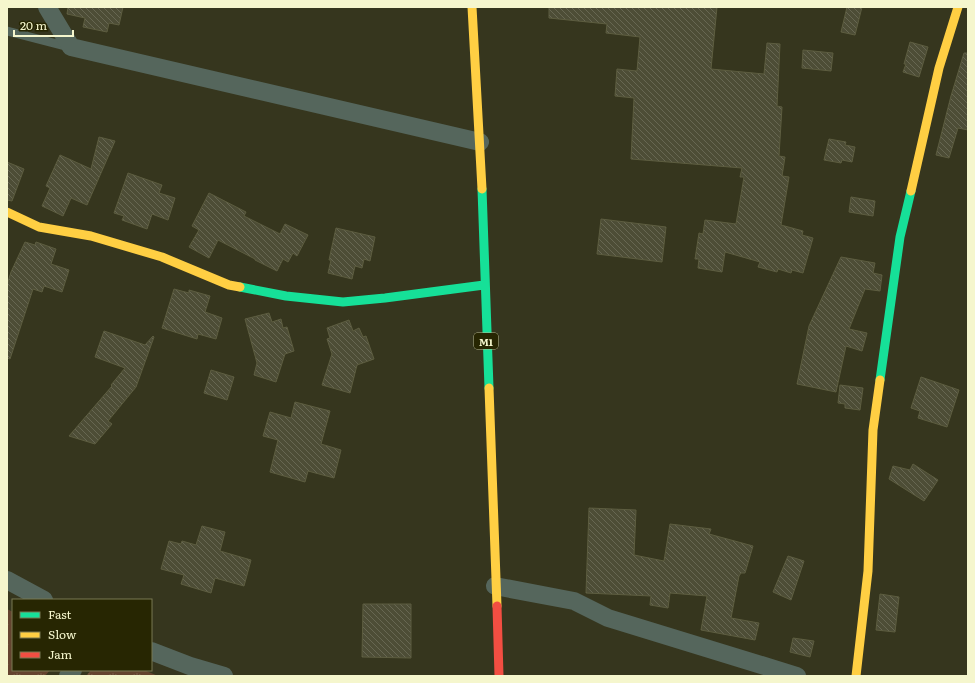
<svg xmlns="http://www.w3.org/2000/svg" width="975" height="683" viewBox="0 0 975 683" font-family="Literata,serif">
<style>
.grass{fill:url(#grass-tufts)}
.building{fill:url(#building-back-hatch);stroke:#5d5d40}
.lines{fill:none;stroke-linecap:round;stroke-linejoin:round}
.lane{stroke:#55665c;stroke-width:9}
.street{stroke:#55665c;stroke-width:18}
.fast{stroke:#16e098;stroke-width:9}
.slow{stroke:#ffcf43;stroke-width:9}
.jam{stroke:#f24e42;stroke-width:9}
.labels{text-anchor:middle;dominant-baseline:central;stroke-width:3.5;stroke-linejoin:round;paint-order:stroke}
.shield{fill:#272602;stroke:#b7b890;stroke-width:1}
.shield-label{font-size:10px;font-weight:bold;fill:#f5f6cd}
</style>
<defs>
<pattern id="grass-tufts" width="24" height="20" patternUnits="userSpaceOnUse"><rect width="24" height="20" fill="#64442f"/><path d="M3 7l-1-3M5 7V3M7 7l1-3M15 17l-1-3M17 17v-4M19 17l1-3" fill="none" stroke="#7b604c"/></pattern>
<pattern id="building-back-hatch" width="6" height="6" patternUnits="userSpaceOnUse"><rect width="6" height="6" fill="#4d4d36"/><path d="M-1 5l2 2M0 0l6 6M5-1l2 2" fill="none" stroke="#676752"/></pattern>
</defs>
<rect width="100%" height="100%" fill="#36361e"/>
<path class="grass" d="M 7,609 L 13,612 L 13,670 L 50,670 L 45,676 L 7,676 Z
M 91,670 L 144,670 L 158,676 L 86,676 Z"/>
<path class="building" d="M 68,7 L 123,7 L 119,25 L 109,23 L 107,32 L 83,27 L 85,18 L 67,14 Z
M 549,7 L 717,7 L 711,69 L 764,74 L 767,43 L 780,44 L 777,106 L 782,107 L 779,156 L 785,157 L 782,176 L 789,177 L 781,225 L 803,231 L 802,235 L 813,238 L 803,273 L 792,270 L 791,273 L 778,269 L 777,272 L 758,267 L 760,262 L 725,252 L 722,272 L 698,268 L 699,259 L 695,259 L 699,233 L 703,234 L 705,220 L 736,224 L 744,177 L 740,177 L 742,168 L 631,159 L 634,98 L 615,96 L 617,69 L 637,71 L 640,37 L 606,33 L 607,24 L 549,18 Z
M 847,7 L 862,7 L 855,35 L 841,32 Z
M 910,42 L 928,47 L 919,77 L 903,72 L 906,64 L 904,64 Z
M 803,50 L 833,53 L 831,71 L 802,68 Z
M 964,53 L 968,53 L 968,130 L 958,128 L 949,158 L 936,155 L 951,96 Z
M 99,137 L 115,141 L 87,205 L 71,198 L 63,216 L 42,206 L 50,188 L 46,186 L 60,155 L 91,169 Z
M 829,139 L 846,142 L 845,145 L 855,147 L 852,162 L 842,160 L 841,163 L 824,160 Z
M 7,162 L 24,169 L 12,201 L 7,200 Z
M 128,173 L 162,185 L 159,193 L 175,198 L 168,220 L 152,214 L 147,229 L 122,220 L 124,216 L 114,213 Z
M 209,193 L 246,212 L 244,216 L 280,234 L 285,224 L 308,235 L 297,256 L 293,253 L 288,262 L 283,259 L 277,271 L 255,260 L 255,259 L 218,240 L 209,258 L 189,247 L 199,230 L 192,226 Z
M 851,197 L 875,201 L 873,216 L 849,212 Z
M 601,219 L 666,227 L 662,262 L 597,254 Z
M 336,228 L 375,237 L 370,261 L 364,259 L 362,268 L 355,266 L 352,279 L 328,273 L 331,260 L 329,260 Z
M 25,242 L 35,245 L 36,242 L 56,249 L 51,264 L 69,270 L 62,292 L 44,286 L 42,292 L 33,289 L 10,359 L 7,358 L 7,285 L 11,272 Z
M 841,257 L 875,263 L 873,273 L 882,275 L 880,291 L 865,289 L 849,329 L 867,333 L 862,351 L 846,346 L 836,392 L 797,384 L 809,326 Z
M 174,289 L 189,293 L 189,290 L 210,296 L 205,312 L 222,318 L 216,339 L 198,334 L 197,339 L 162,328 Z
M 269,313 L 272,322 L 281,319 L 283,328 L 287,327 L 294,351 L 285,354 L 276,382 L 254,375 L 257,363 L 245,319 Z
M 349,320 L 353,331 L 359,328 L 363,337 L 366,336 L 374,359 L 357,365 L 350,393 L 322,385 L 332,354 L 327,339 L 330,338 L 327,328 Z
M 104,331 L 145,345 L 153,336 L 154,337 L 136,387 L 108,421 L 112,424 L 95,444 L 69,436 L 112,386 L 111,385 L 125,368 L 95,357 Z
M 211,370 L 234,377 L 227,400 L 204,393 Z
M 921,377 L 959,390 L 947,427 L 918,418 L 920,411 L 911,408 Z
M 840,385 L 863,388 L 860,410 L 845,408 L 845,404 L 838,403 Z
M 295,402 L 330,411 L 321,444 L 341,450 L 334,478 L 308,471 L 305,482 L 270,472 L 278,440 L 263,436 L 270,412 L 291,418 Z
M 913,464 L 938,480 L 924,501 L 889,479 L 893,466 L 910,470 Z
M 589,508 L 636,510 L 634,555 L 664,561 L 670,524 L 711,529 L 709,534 L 753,546 L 745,573 L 741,573 L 739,576 L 731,618 L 759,623 L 755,640 L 701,630 L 707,596 L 670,593 L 668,608 L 650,605 L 651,596 L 586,593 Z
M 202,526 L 225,532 L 220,551 L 251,560 L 244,586 L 215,578 L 211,593 L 181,584 L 184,575 L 161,569 L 169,541 L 181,544 L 182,541 L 196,545 Z
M 788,556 L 804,561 L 791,600 L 773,592 Z
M 880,594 L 899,597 L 895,632 L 876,630 Z
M 363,604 L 411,604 L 411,658 L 362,657 Z
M 793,638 L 814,641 L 810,657 L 790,652 Z"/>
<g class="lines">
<path class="lane" d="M 7,31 L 69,47"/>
<path class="street" d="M 47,7 L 71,47 L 480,142
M 7,580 L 44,600
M 495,586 L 574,601 L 608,618 L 797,676
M 151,651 L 190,666 L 224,676
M 68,676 L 73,670"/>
<path class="fast" d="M 482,189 L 489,388
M 240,287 L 286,296 L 343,302 L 385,298 L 484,285
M 880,380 L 900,237 L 911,191"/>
<path class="slow" d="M 472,7 L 482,189
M 911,191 L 939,68 L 958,7
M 7,212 L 39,227 L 91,236 L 162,257 L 229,285 L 240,287
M 489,388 L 497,606
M 856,676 L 868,571 L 873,430 L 880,380"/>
<path class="jam" d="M 497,606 L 499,676"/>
</g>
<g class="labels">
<rect class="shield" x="474" y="333" width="24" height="16" rx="3"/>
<g class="shield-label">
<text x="486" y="341">M1</text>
</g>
</g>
<rect width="975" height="683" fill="none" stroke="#f5f6cd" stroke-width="16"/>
<rect x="12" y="599" width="140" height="72" fill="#272602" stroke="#797953"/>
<rect x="20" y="612" width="20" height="6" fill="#16e098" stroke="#797953"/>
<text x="48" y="619" font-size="12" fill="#f5f6cd">Fast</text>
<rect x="20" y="632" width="20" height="6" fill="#ffcf43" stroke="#797953"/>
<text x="48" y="639" font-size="12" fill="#f5f6cd">Slow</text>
<rect x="20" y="652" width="20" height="6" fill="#f24e42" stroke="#797953"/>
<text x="48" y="659" font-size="12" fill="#f5f6cd">Jam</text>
<path d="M14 30v6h59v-6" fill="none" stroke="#f5f6cd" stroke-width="2"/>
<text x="20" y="30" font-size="12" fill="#f5f6cd" stroke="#272602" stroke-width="3" paint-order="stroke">20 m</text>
</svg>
